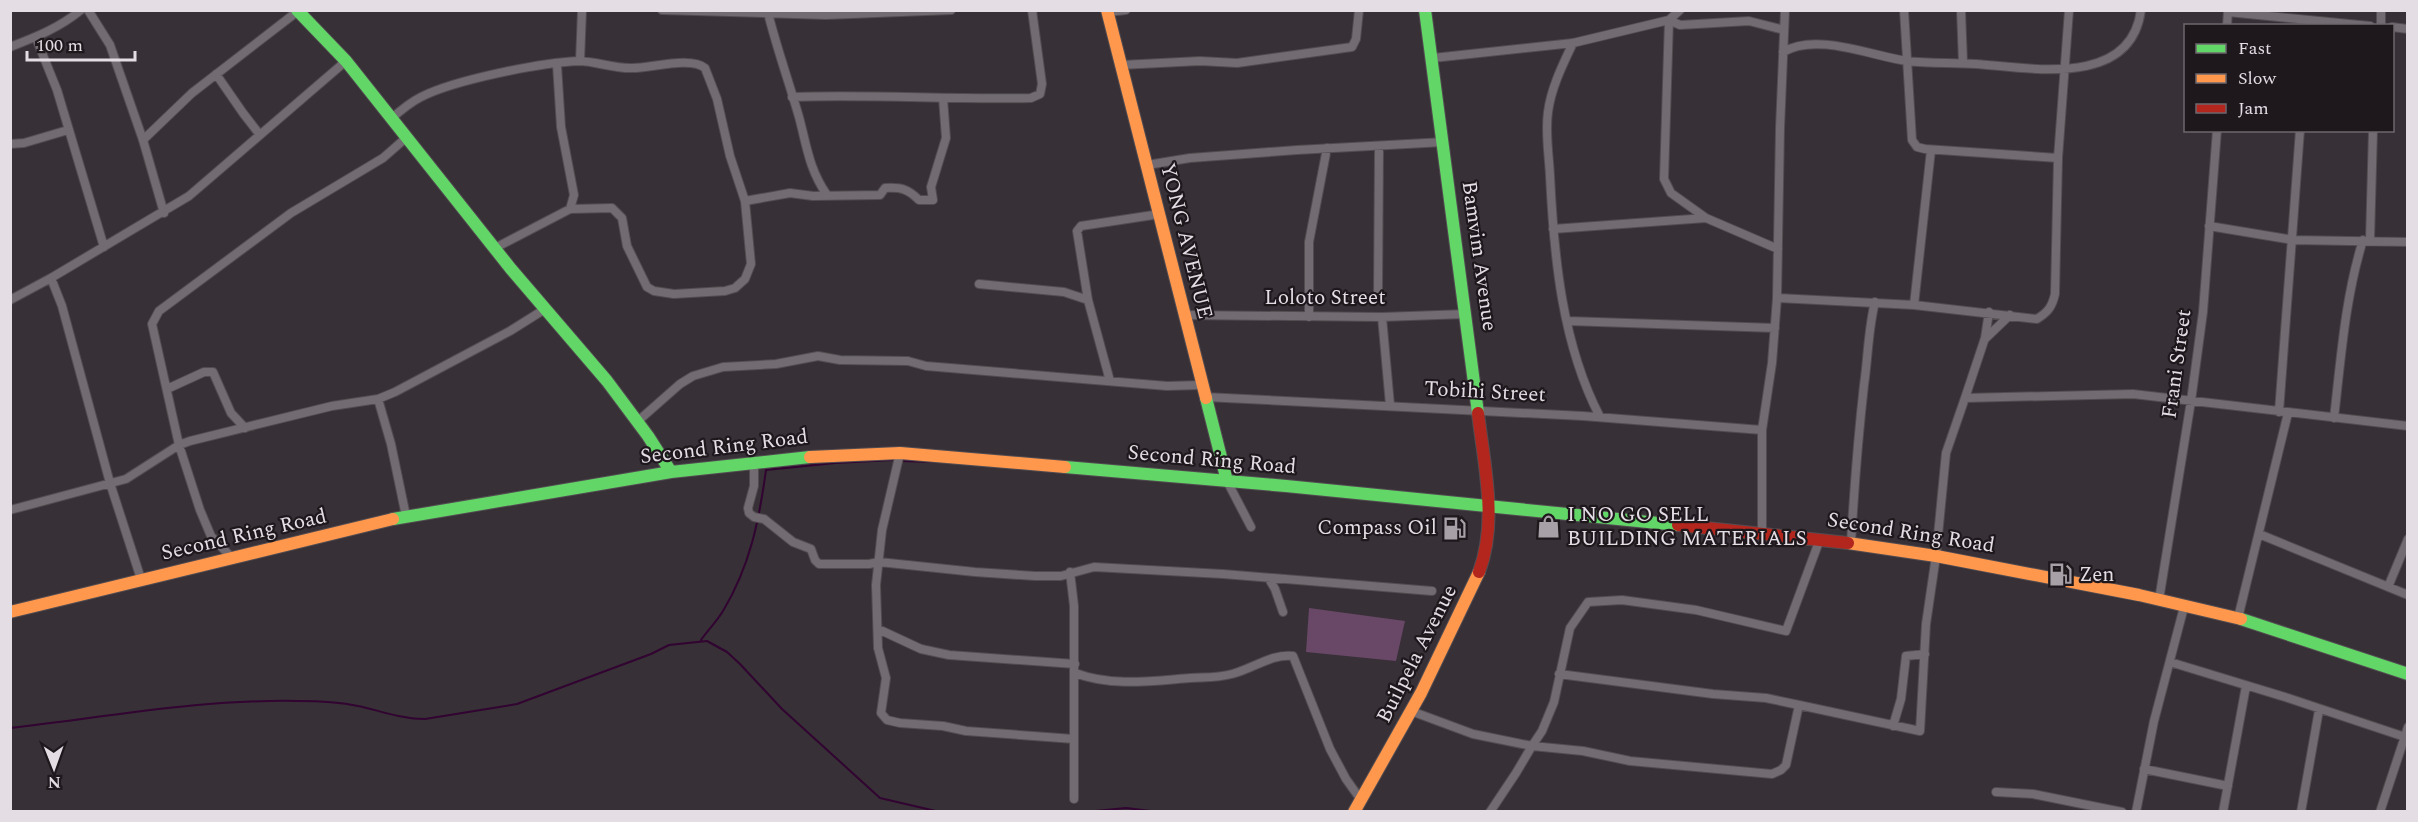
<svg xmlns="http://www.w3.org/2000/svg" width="2418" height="822" viewBox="0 0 2418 822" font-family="Spectral,serif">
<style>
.grass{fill:#694767}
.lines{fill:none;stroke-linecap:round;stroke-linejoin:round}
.stream{stroke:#310431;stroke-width:2}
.street-casing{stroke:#524c51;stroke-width:10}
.fast-casing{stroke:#524c51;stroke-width:14}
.slow-casing{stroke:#524c51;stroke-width:14}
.jam-casing{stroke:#524c51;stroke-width:14}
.street{stroke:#726c72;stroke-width:8}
.fast{stroke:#63d668;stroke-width:12}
.slow{stroke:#ff974d;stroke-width:12}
.jam{stroke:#b3261e;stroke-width:12}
.labels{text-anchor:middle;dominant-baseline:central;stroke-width:4.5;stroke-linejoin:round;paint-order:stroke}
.street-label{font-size:21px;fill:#e5dde4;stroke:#1e181d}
.poi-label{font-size:21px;fill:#e5dde4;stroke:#1e181d;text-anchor:start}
</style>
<rect width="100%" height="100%" fill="#373036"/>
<path class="grass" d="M 1309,608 L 1405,621 L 1396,661 L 1306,652 Z"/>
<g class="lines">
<path class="stream" d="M 902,461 L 934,462
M 701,640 C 708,630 717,621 723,611 C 750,566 759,521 766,470 L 835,463 L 893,460
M 10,728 C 107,717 201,699 298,701 C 318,701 339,702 358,706 C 381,711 402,719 425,719 L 517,704 L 651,654 L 669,645 L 707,641 L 727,652 L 740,664 L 782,709 L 880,798 L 940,812
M 1085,812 L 1126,808 L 1159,812"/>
<defs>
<path id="street" d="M 88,10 L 110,45 L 143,140 L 164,213
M 662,10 L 826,15 L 951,10
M 1680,10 L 1669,20 L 1664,179 L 1671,193 L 1706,218
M 1904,10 L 1912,140 L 1917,147 L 1925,149 L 2058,158
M 1961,10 L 1963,63
M 1108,12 L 1126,10
M 2228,12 L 2370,26
M 768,13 C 777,49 789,82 799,117 C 807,147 809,169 827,195
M 2227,26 L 2228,10
M 2381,26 L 2381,10
M 2392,27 L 2408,29
M 36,38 L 57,90 L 104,247
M 1573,43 C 1563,64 1551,88 1548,112 C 1545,133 1549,155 1550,176 C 1554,257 1562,344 1600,417
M 10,47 C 36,37 59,28 81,10
M 1783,52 C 1817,32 1871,56 1907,61 C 1930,64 1953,62 1976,64 C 2031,68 2131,88 2141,10
M 1433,58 L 1573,43 L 1669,20 L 1680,25 L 1749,21 L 1784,30
M 580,61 L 582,10
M 557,65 L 561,127 L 574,195 L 570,209
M 1121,65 L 1200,61 L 1237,63 L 1352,47 L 1356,39 L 1359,10
M 216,74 L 243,113 L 260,135
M 792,97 C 872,94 951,100 1031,98 L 1040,94 L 1042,84 L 1032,10
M 391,119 C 401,110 409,103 421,97 C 454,80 539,63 578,61 C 596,61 614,69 633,68 C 651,68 691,56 705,68 L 717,99 L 730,156 L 745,201 L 751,264 L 745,279 L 735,288 L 725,291 L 674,294 L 654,291 L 647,287 L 627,246 L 622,218 L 612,208 L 570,209 L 495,248
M 143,140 L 192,93 L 298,11
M 10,144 L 24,143 L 68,130
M 1147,165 L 1190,158 L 1297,150 L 1444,142
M 745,201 L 790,193 L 813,196 L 880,195 L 885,188 C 901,187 908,189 919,200 L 933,200 L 931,187 L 946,138 L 943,98
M 2209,226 L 2293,240 L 2408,242
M 1553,229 L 1706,218 L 1778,249
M 2370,240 L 2373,130
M 51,278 L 62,306 L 110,483 L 141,579
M 979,284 L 1064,292 L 1088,300
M 1378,296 L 1379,147
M 1777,298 L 1914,305 L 2037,319 C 2048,312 2052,307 2055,294 L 2058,158 L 2069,10
M 10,300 L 51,278 L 189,196 L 346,61
M 1914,305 L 1931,150
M 1183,315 L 1382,317 L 1466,314
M 1309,317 L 1309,242 L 1327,148
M 1382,317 L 1390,405
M 1568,321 L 1775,328
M 1986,338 L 2010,315
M 1110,381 L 1088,300 L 1077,231 L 1081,226 L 1160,214
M 167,389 L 204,372 L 213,372 L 231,413 L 245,428
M 1205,397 L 1583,416 L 1762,430
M 1965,398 L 1985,338 L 1989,312
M 378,399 L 391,444 L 406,516
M 2279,412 L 2300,130
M 2334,418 C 2341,358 2345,298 2363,240
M 638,421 L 680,384 L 693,376 L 723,367 L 776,364 L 818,356 L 840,360 L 908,361 L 926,366 L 1167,386 L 1202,385
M 900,453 L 882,530 L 876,585 L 878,648 L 886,678 L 881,713 L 887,720 L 900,723 L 943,726 L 966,731 L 1074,739
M 754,462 L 754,486 L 748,508 L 749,513 L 754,517 L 764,519 L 793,542 L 811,549 L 815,560 L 819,564 L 869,564 L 879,562 L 975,572 L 1035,576 L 1061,576 L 1094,567 L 1223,574 L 1432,591
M 1227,481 L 1251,527
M 10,510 L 126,479 L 179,445 L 190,441 L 332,406 L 378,399 L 395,392 L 510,331 L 545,309
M 1762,533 L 1762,430 L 1772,363 L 1777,298 L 1780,128 L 1785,10
M 2259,534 L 2408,595
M 1851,543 C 1854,491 1858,438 1864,385 C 1868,358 1868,330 1875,302
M 233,559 L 211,536 L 200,510 L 179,445 L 152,324 L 159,311 L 291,213 L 383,158 L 407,137
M 1070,572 L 1074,606 L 1074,799
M 1269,579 L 1275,589 L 1283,612
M 2388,587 L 2408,539
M 2159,600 L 2191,401 L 2203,312 L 2217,130
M 2238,618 L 2288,413
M 878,629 L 921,649 L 949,655 L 1075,664
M 2170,662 L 2288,698 L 2408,738
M 1075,673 C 1112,687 1152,681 1190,678 C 1205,677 1217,678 1232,674 C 1252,669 1273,653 1293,656 L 1330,749 L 1346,779 L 1361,800
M 1559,674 L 1713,694 L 1766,698 L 1799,705
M 1411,711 L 1473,734 L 1532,746 L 1542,731 L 1554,702 L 1570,628 L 1588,602 L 1622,600 L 1696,610 L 1786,631 L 1820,539
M 1893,726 L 1901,699 L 1906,656 L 1925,654
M 2144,769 L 2228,786
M 1996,792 L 2033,794 L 2122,812
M 1490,812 L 1516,773 L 1532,746 L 1583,751 L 1630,761 L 1772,774 L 1781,770 L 1786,765 L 1799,705 L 1920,731 L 1926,624 L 1936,556 L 1946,453 L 1965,398 L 2133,394 L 2408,426
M 2136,812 L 2154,721 L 2184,607
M 2223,812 L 2246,686
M 2301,812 L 2319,710
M 2380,812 L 2408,727"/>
<path id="fast" d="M 297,10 L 346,61 L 511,269 L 607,381 L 648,436 L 671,472
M 1425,10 L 1478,413
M 1206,398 L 1227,481
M 1065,467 L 1286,486 L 1678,525
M 393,519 L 671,472 L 810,457
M 2241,619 L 2408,674"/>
<path id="slow" d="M 1107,10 L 1206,398
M 810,457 L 900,453 L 1065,467
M 1848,543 L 1936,556 L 2139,595 L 2241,619
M 10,612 L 393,519
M 1354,812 L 1421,693 L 1479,572"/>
<path id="jam" d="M 1478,413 C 1484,465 1498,521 1479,572
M 1678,525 L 1848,543"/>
</defs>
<use href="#street" class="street-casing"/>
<use href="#fast" class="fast-casing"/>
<use href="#slow" class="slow-casing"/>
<use href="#jam" class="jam-casing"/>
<use href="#street" class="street"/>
<use href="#fast" class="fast"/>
<use href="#slow" class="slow"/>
<use href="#jam" class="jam"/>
</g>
<defs>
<symbol id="shop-bare" viewBox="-9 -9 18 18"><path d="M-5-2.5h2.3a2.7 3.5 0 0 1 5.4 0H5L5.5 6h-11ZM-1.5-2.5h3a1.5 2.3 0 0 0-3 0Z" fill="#a8a0a7" stroke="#1e181d" stroke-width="2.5" paint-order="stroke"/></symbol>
<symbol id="fuel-bare" viewBox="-9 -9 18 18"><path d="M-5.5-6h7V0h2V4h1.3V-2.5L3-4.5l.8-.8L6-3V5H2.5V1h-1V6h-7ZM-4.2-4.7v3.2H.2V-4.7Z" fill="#a8a0a7" stroke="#1e181d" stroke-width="2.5" paint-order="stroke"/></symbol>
</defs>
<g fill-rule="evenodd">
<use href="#shop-bare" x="1532" y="510" width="33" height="33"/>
<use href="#fuel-bare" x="1438" y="512" width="33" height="33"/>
<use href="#fuel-bare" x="2044" y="558" width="33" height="33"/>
</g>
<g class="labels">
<g class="street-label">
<text transform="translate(1186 241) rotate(76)">YONG AVENUE</text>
<text transform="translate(1479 256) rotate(82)">Bamvim Avenue</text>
<text x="1325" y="298">Loloto Street</text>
<text transform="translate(2177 364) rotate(-82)">Frani Street</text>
<text transform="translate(1485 392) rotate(3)">Tobihi Street</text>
<text transform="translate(724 447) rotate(-7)">Second Ring Road</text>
<text transform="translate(1212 460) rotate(5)">Second Ring Road</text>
<text transform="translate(1911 533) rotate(9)">Second Ring Road</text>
<text transform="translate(244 535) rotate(-13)">Second Ring Road</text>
<text transform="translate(1417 654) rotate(-63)">Builpela Avenue</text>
</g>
<g class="poi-label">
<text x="1567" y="515">I NO GO SELL<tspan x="1567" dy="24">BUILDING MATERIALS</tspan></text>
<text x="1437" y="528" text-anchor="end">Compass Oil</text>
<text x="2079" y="575">Zen</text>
</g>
</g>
<rect width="2418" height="822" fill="none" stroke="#e5dde4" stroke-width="24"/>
<rect x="2184" y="24" width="210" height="108" fill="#1e181d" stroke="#6e676d" stroke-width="1.5"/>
<rect x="2196" y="44" width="30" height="9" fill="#63d668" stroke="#6e676d" stroke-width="1.5"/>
<text x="2238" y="54" font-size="18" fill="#e5dde4">Fast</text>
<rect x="2196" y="74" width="30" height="9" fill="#ff974d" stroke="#6e676d" stroke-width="1.5"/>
<text x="2238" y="84" font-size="18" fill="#e5dde4">Slow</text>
<rect x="2196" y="104" width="30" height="9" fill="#b3261e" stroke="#6e676d" stroke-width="1.5"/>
<text x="2238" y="114" font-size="18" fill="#e5dde4">Jam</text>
<g transform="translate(54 768) rotate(179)" stroke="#1e181d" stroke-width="4.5" paint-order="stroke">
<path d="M0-4.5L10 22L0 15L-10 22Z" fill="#e5dde4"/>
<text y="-9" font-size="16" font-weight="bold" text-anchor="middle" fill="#e5dde4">N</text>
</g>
<path d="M27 51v9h108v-9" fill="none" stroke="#e5dde4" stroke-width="3"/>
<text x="36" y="51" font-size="18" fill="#e5dde4" stroke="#1e181d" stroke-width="4.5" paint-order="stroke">100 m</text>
</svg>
